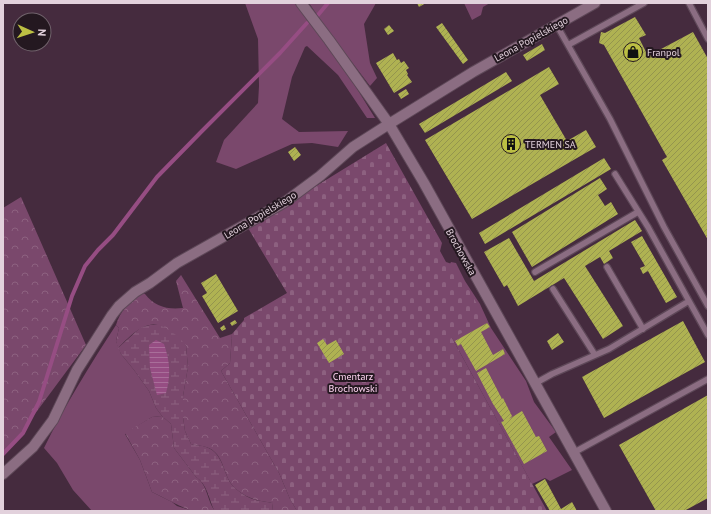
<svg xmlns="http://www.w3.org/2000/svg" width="711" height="514" viewBox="0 0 711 514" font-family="'PT Sans',sans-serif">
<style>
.green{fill:#7a486c}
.forest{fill:url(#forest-crowns)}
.wetland{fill:url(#wetland-marsh)}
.cemetery{fill:url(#cemetery-stones)}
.water{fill:url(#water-rules)}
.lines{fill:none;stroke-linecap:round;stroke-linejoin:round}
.stream{stroke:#964d83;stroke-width:4}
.building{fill:url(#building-hatch)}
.service-casing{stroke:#5e4858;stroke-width:8}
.minor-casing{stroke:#5e4858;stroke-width:12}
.service{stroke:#8b6d82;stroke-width:5.5}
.minor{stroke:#8b6d82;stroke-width:10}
.labels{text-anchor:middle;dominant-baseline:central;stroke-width:4;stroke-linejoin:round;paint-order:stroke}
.street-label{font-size:10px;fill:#e2d1dc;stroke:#241820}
.poi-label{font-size:10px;fill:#e2d1dc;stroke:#241820;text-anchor:start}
.park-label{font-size:10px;fill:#ffd5f2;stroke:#241820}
</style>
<defs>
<pattern id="forest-crowns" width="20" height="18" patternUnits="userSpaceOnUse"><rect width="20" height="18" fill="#7a486c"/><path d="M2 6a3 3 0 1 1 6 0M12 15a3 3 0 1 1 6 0" fill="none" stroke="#8d6180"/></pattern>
<pattern id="wetland-marsh" width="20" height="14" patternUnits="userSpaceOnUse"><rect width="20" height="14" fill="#7a486c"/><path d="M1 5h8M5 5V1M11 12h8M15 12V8" fill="none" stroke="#8d6180"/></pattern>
<pattern id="cemetery-stones" width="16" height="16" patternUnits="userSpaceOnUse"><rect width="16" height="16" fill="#7a486c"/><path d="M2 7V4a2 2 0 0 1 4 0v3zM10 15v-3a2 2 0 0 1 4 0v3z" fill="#8d6180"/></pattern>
<pattern id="water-rules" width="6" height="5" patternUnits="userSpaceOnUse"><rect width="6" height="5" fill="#964d83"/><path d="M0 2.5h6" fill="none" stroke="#a96e9a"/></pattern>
<pattern id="building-hatch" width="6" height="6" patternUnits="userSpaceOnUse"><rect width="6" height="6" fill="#afb252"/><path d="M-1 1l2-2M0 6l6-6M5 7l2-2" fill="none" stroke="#94954e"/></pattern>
</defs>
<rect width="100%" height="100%" fill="#452b3e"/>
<path class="green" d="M 245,3 L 296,3 L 343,66 L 375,118 L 367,118 L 338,75 L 307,46 L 305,47 L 292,77 L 282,119 L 299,132 L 348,131 L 338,147 L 312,143 L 292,144 L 236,169 L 216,162 L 224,140 L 258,103 L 259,86 L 258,39 Z
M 309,3 L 376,3 L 364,24 L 370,63 L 377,78 L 370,86 L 326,28 Z
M 464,3 L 490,3 L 483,7 L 481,15 L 472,20 Z
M 451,262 L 456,263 L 465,281 L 480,304 L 491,328 L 526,381 L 534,402 L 556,432 L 549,437 L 572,470 L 550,481 L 545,478 L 532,484 L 452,338 L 450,264 Z
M 116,325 L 119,328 L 116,341 L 121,354 L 134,370 L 149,391 L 156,408 L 162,416 L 152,417 L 125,434 L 140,460 L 152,492 L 172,502 L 177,506 L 193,511 L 92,511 L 73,490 L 57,463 L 44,448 C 65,405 90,365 116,325 Z"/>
<path class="forest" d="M 21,197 L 86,345 L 3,457 L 3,208 Z
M 181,275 L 220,338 L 232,334 L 230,363 L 221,371 L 279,473 L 290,499 L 297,511 L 272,511 L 273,503 C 269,502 265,502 261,501 C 251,499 243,495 236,489 C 222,478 226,453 206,447 C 201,445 196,446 191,444 L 185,431 L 183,417 L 183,396 L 188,367 L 186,346 C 180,341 166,327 158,325 C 143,321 128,338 118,348 L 116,341 L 119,328 L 116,325 C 120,311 130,302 142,293 L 145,294 C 154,306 167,310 183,308 L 176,281 Z
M 162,416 L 171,424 L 174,448 L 196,477 C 208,485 207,501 215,511 C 208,511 199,513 192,511 C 178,506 165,498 152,492 L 140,460 L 125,433 L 152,417 Z"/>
<path class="wetland" d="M 150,325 L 160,325 L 167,329 L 179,337 L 186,346 L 188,367 L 183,396 L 183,417 L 185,431 L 191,444 C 196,446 202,445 206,447 C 226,454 222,478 236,489 C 243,495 252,500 261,501 C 265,502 269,502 273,503 L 272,511 L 215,511 L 214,510 C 209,499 207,484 196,477 L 174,448 L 171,424 L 162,416 L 156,408 L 149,391 L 134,370 L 121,354 L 118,348 L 140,328 Z"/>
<path class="cemetery" d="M 386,143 L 442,243 L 440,251 L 446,262 L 455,265 L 486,320 L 452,338 L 547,511 L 297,511 L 290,499 L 279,473 L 221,371 L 230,363 L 232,334 L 244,320 L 244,318 L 287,293 L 248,228 Z"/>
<path class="water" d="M 156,340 L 164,344 C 170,362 171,374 166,393 L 157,395 L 150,368 L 149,345 Z"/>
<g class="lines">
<path class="stream" d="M 318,15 L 328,3
M 3,454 L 23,433 L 39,402 L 72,296 L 85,266 L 98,250 L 113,235 L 157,177 L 202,131 L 280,53 L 307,23"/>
</g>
<path class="building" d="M 417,3 L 426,3 L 419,7 Z
M 635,17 L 646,35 L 639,38 L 648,56 L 693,32 L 708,59 L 708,240 L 662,160 L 667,157 L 604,45 L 599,43 L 601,32 L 605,33 Z
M 442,23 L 468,60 L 463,64 L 436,27 Z
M 389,25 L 394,31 L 388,35 L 384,29 Z
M 542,44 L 545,50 L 527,61 L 523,55 Z
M 393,53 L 397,60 L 399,59 L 401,63 L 404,61 L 409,68 L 406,70 L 408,74 L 407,75 L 412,82 L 394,93 L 376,63 Z
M 549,67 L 559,84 L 540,95 L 567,141 L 586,130 L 596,147 L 472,219 L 425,140 Z
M 506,72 L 512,81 L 425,133 L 419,124 Z
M 406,89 L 409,94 L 401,99 L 398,94 Z
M 295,147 L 301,155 L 294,161 L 288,152 Z
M 604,158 L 611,169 L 485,244 L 479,233 Z
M 600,178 L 607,189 L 598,195 L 605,206 L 611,202 L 618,214 L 532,267 L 512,232 Z
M 635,220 L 642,231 L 609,251 L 613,258 L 604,264 L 600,257 L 585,266 L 623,326 L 603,339 L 564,278 L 518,306 L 507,285 L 504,287 L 484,252 L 509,238 L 534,281 Z
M 642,236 L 677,297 L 666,303 L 648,271 L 643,274 L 640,268 L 645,266 L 631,242 Z
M 216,274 L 238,311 L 218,323 L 202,296 L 207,293 L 201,283 Z
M 235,320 L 237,323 L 232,326 L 230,323 Z
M 683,321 L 705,362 L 604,418 L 582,377 Z
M 487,323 L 490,327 L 481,332 L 493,355 L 503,349 L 505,354 L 476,371 L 461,344 L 458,346 L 455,341 Z
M 224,325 L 226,329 L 222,331 L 220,328 Z
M 558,333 L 564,342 L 552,350 L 547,341 Z
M 323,339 L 327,345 L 336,340 L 344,354 L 329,363 L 317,343 Z
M 486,368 L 502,399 L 503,398 L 512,416 L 509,419 L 522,411 L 536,437 L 539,436 L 547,451 L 524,464 L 501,422 L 504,421 L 493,404 L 477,373 Z
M 708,395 L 708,498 L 684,511 L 656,511 L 619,445 Z
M 545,479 L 561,509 L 572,502 L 577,511 L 550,511 L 535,485 Z"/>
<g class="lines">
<defs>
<path id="service" d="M 689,3 L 708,39
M 556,24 L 610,119 L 664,227 L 708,306
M 568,45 L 644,3
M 615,174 L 648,227 L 689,301
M 607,267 L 643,329
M 535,272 L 638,212
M 553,289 L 595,355
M 534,384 L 552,374 L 609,349 L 689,301 L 708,335
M 573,453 L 708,379"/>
<path id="minor" d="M 301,3 L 329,40 L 389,124 L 424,183 L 606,511
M 3,474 L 33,447 L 53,420 L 77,370 L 112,315 L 119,306 L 135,292 L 150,283 L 177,263 L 285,202 L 320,176 L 353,147 L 389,124 L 473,72 L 595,3"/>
</defs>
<use href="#service" class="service-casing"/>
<use href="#minor" class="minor-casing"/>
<use href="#service" class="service"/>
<use href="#minor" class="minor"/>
</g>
<defs>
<symbol id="shop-disc" viewBox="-11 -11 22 22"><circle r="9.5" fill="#bcbf43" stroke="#241820"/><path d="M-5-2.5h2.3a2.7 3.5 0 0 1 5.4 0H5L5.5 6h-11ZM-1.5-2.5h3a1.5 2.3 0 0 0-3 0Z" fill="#111"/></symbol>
<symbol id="building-disc" viewBox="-11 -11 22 22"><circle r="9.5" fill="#bcbf43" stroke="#241820"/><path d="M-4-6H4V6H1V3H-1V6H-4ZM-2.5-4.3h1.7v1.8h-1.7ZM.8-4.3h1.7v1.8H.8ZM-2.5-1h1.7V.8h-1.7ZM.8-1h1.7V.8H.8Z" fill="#111"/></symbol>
</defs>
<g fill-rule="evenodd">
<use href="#shop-disc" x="622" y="41" width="22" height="22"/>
<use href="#building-disc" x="500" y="133" width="22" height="22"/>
</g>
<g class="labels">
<g class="street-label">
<text transform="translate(531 39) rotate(-29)">Leona Popielskiego</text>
<text transform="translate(260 215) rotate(-31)">Leona Popielskiego</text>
<text transform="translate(461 252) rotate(61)">Brochowska</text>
</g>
<g class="poi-label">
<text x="647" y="52">Franpol</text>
<text x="525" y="144">TERMEN SA</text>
</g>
<g class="park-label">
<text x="353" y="376">Cmentarz<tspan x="353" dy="12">Brochowski</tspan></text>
</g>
</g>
<rect width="711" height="514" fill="none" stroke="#e2d1dc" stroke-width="8"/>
<g transform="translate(32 32) rotate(93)"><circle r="19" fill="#241820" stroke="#70626b"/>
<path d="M0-3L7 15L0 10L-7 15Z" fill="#bcbf43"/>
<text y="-6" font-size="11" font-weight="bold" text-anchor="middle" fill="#e2d1dc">N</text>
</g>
</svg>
